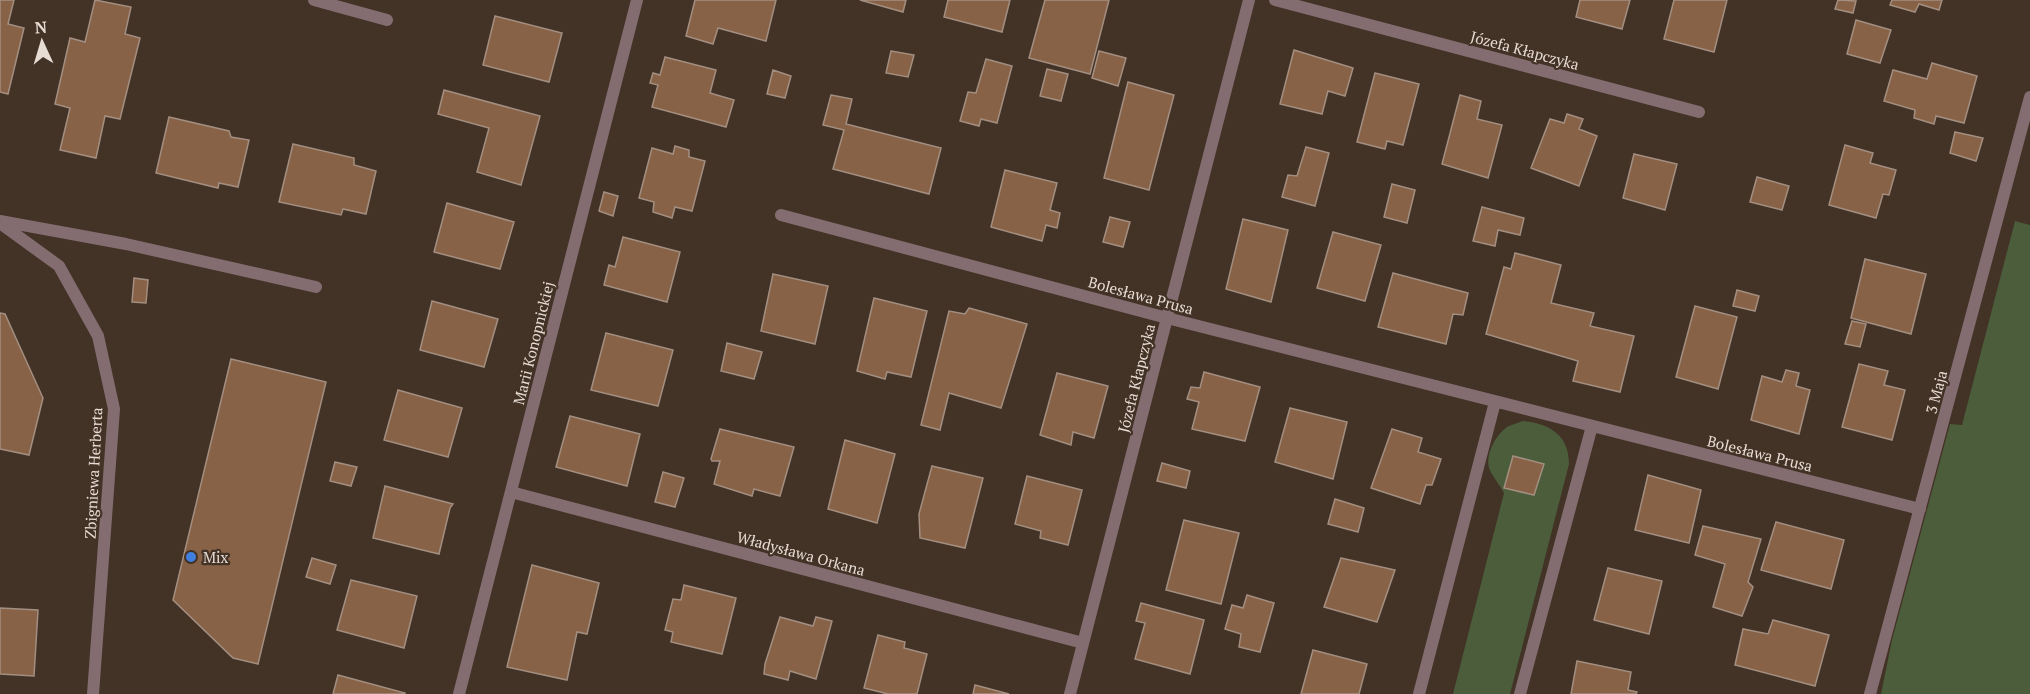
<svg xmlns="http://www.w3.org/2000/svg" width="2030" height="694" viewBox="0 0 2030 694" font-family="'PT Serif',serif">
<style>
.green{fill:#4b5d3b}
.building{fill:#886246;stroke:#a38f81;stroke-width:1.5}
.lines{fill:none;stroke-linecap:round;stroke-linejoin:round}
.minor{stroke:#836d71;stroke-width:12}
.shop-dot{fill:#3f7fe0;stroke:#433226;stroke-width:2}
.labels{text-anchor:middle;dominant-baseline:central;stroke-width:4.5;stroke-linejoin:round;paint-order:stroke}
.street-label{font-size:15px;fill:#e7dcd4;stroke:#433226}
.poi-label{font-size:15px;fill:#e7dcd4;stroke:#433226;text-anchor:start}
</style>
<rect width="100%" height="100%" fill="#433226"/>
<path class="green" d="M 2015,221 L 2030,225 L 2030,694 L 1881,694 L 1892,640 L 1950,424 L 1962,425 Z
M 1523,421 C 1550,424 1569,435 1569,464 L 1510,694 L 1453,694 L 1504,493 C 1500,485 1492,476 1489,468 C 1485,454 1497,432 1509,426 C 1513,424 1519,423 1523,421 Z"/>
<path class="building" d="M 0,0 L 14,0 L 8,24 L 24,28 L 8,94 L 0,92 Z
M 95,0 L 131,7 L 125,34 L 140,38 L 120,119 L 105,116 L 96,158 L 60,150 L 70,108 L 55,104 L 70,38 L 85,42 Z
M 695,0 L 776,0 L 766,41 L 718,28 L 713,44 L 686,36 Z
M 860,0 L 906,0 L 903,12 Z
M 948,0 L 1010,0 L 1002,32 L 944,17 Z
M 1045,0 L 1109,0 L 1090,74 L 1029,58 Z
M 1580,0 L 1630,0 L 1622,29 L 1576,17 Z
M 1674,0 L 1727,0 L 1714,52 L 1664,39 Z
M 1838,0 L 1856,1 L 1853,13 L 1835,9 Z
M 1892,0 L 1942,0 L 1939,10 L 1919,4 L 1915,12 L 1890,5 Z
M 495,16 L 562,33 L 549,82 L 483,65 Z
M 1856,20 L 1891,30 L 1880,63 L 1847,54 Z
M 1294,50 L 1353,68 L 1345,96 L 1328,91 L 1322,114 L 1280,104 Z
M 891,51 L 914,55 L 908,77 L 886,73 Z
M 1099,51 L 1126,58 L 1118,86 L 1092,78 Z
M 665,57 L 716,70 L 710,93 L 734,100 L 726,127 L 652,107 L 658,85 L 650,83 L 653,73 L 660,75 Z
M 986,59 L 1012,66 L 997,123 L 981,119 L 979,126 L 960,121 L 968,92 L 976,93 Z
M 1932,63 L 1977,76 L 1964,123 L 1936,116 L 1934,124 L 1914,118 L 1915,110 L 1884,101 L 1893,70 L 1927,79 Z
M 1047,69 L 1068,74 L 1061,101 L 1040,96 Z
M 773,70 L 791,76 L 785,98 L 767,94 Z
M 1375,73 L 1419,84 L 1403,145 L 1387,141 L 1385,149 L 1357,142 Z
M 1128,82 L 1174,95 L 1149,190 L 1104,178 Z
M 444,90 L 540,116 L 521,185 L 477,172 L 489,128 L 438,114 Z
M 831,95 L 852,99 L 846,124 L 941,148 L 929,194 L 833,169 L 844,130 L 823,125 Z
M 1460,95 L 1481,101 L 1477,119 L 1502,125 L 1488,178 L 1442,164 Z
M 1567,114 L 1583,119 L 1579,129 L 1597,136 L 1579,186 L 1531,168 L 1550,119 L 1564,123 Z
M 169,117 L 229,131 L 231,137 L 249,140 L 238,187 L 219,183 L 218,188 L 156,173 Z
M 1955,132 L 1983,138 L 1976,161 L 1950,153 Z
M 293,144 L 354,158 L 354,165 L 376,171 L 366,214 L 343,209 L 341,215 L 279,202 Z
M 1845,145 L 1873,153 L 1870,163 L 1896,170 L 1889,195 L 1883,194 L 1876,218 L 1829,205 Z
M 675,146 L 689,150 L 689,157 L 705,161 L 692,211 L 675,207 L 672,218 L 653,212 L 654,202 L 639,198 L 652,148 L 673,154 Z
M 1306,147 L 1329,153 L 1315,206 L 1282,197 L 1288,175 L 1297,176 Z
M 1634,154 L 1677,164 L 1665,210 L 1623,198 Z
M 1005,170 L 1057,183 L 1050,210 L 1060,213 L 1057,228 L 1046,225 L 1042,241 L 991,227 Z
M 1757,177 L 1789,186 L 1782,210 L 1750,202 Z
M 1392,184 L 1415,190 L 1407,223 L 1384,217 Z
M 604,192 L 618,196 L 613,216 L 599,211 Z
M 447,203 L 514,222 L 500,269 L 434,252 Z
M 1482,207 L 1524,218 L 1520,235 L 1498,230 L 1495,246 L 1473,241 Z
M 1110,217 L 1130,222 L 1123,247 L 1103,242 Z
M 1243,219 L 1288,230 L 1271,302 L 1226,289 Z
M 1333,232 L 1381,245 L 1365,301 L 1317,288 Z
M 623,237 L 680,252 L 667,302 L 604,285 L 609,265 L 615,267 Z
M 1515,253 L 1561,265 L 1551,303 L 1594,313 L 1590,326 L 1634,336 L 1620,392 L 1573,381 L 1578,361 L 1486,334 L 1504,267 L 1511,269 Z
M 1865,259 L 1926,274 L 1911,334 L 1851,318 Z
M 1393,273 L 1468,293 L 1463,315 L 1453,314 L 1446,344 L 1378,327 Z
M 773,274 L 828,286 L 815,344 L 761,331 Z
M 134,278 L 148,280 L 146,303 L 132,302 Z
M 1737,290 L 1759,296 L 1755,311 L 1733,306 Z
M 874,298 L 927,311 L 911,377 L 887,372 L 885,379 L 857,371 Z
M 432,301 L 498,319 L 484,367 L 420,350 Z
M 1695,306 L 1737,317 L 1718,389 L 1676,377 Z
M 969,308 L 1027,324 L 1001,408 L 949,393 L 940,430 L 921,425 L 949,311 L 965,314 Z
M 0,313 L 5,314 L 43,398 L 29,455 L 0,449 Z
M 1852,321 L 1866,324 L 1860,347 L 1845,344 Z
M 606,333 L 673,350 L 658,406 L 591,390 Z
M 727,343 L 762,352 L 754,379 L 721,371 Z
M 231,359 L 326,382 L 258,664 L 233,658 L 173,600 Z
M 1859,364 L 1888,371 L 1884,385 L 1905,390 L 1892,440 L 1842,427 Z
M 1786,370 L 1799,373 L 1796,386 L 1810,390 L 1799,434 L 1751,420 L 1762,376 L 1782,382 Z
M 1204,372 L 1260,387 L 1245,441 L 1192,429 L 1199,402 L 1187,399 L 1191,387 L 1200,388 Z
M 1057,373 L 1108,386 L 1094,438 L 1073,432 L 1071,445 L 1040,435 Z
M 398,390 L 462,408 L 448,457 L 384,440 Z
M 1290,408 L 1347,422 L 1333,479 L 1275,462 Z
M 570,416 L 640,434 L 627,486 L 556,467 Z
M 720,429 L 794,447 L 780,496 L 754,489 L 752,496 L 714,484 L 720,461 L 712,461 L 711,459 Z
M 1392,429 L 1422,438 L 1418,452 L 1441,459 L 1432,485 L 1426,485 L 1420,504 L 1371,488 Z
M 845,440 L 895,454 L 877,523 L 828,509 Z
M 1513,456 L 1544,464 L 1534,495 L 1504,488 Z
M 335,462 L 357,467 L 351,486 L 330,481 Z
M 1162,463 L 1190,471 L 1186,488 L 1157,481 Z
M 932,466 L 983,478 L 965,548 L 920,538 L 919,514 Z
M 663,472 L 684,478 L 675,507 L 655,502 Z
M 1648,475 L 1701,490 L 1689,543 L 1635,530 Z
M 1027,476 L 1082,490 L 1068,545 L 1040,538 L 1041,531 L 1015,524 Z
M 385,486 L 453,504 L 450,508 L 439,554 L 373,538 Z
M 1335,499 L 1364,508 L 1358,532 L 1328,524 Z
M 1184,520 L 1239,533 L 1221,604 L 1166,590 Z
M 1776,522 L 1844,540 L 1831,589 L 1761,570 Z
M 1703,526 L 1761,539 L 1748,582 L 1753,587 L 1742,616 L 1713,607 L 1725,564 L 1695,555 Z
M 312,558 L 336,565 L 330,584 L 306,577 Z
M 1341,558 L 1395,570 L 1377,622 L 1324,607 Z
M 532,565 L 599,583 L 587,634 L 577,632 L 567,680 L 507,667 Z
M 1608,568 L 1662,581 L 1649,634 L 1594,620 Z
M 351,580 L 417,596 L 404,648 L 337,630 Z
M 684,585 L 736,598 L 722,654 L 671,642 L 673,632 L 665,630 L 673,599 L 681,600 Z
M 1247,595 L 1274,603 L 1260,652 L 1239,647 L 1241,634 L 1225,629 L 1232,605 L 1243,608 Z
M 1141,603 L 1204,620 L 1190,674 L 1135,659 L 1145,623 L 1136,621 Z
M 0,608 L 38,610 L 34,676 L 0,674 Z
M 780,617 L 813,626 L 816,617 L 832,621 L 816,679 L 790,671 L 788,680 L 764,674 L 765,664 Z
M 1773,620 L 1829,635 L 1815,686 L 1735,665 L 1743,629 L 1768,634 Z
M 878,635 L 905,642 L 904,648 L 927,654 L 917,694 L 888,694 L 864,688 Z
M 1313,650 L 1367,664 L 1359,694 L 1301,694 Z
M 1577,661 L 1631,672 L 1628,690 L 1637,692 L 1636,694 L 1571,694 Z
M 338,675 L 405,693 L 405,694 L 333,694 Z
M 975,685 L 1009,694 L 973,694 Z"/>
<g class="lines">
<path class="minor" d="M 314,0 L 387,20
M 1275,0 L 1699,112
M 781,215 L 1167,318 L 1920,509
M 0,221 L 126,244 L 316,287
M 0,223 L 59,266 L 98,336 L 114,409 L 93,694
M 511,492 L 1083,643
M 459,694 L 637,0
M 1070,694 L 1249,0
M 1419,694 L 1495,402
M 1520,694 L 1592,426
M 1870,694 L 2030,97"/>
</g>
<circle class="shop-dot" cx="191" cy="557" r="6"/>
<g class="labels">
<g class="street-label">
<text transform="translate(1525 50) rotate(15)">Józefa Kłapczyka</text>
<text transform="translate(1141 295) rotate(15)">Bolesława Prusa</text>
<text transform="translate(533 343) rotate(-76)">Marii Konopnickiej</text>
<text transform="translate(1136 378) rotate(-76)">Józefa Kłapczyka</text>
<text transform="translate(1936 392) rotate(-75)">3 Maja</text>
<text transform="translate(1760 453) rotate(14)">Bolesława Prusa</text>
<text transform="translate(93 473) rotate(-87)">Zbigniewa Herberta</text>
<text transform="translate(801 553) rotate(15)">Władysława Orkana</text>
</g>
<g class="poi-label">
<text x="203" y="557">Mix</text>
</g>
</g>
<g transform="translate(42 42) rotate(356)" stroke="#433226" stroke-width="4.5" paint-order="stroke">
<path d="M0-4.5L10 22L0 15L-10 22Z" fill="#e7dcd4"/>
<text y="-9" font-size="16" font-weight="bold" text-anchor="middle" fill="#e7dcd4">N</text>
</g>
</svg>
